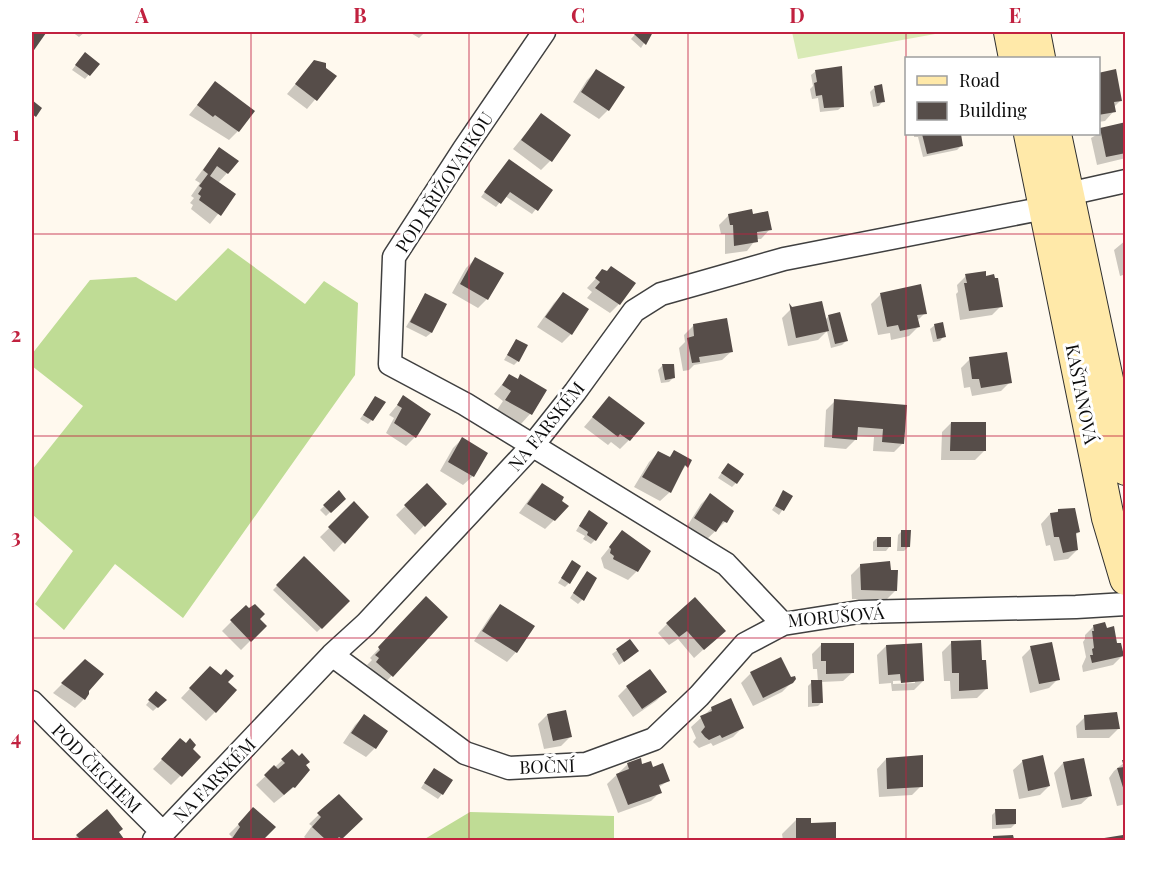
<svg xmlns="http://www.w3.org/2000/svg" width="1157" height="872" viewBox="0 0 1157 872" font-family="'Playfair Display',serif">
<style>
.green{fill:#d9eab6}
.forest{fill:#bfdc95}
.shadow{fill:#0003;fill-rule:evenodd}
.building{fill:#564d49}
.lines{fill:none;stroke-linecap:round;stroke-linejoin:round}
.minor-casing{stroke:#404040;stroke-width:25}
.secondary-casing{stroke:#2f2f2f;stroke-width:34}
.minor{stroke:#fff;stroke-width:22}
.secondary{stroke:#ffe9a9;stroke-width:32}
.grid{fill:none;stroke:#c1213f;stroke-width:1.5;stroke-opacity:0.55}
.labels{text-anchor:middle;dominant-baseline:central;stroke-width:6;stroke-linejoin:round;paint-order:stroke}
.street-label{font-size:18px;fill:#0d0d0d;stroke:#fff}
.neatline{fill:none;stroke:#c1213f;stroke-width:2}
.grid-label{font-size:20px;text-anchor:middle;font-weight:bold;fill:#c1213f}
</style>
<rect width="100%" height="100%" fill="#fff9ee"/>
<path class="green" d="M 792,32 L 946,32 L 798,59 Z"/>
<path class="forest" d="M 228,248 L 305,304 L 324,281 L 358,303 L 355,375 L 183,618 L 115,564 L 64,630 L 35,604 L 73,551 L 32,514 L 32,470 L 83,406 L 32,366 L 32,354 L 90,280 L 136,277 L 176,301 Z
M 470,812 L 614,816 L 614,840 L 423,840 Z"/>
<path class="shadow" d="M 32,32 L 44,33 L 32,51 Z
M 72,32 L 85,32 L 79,37 Z
M 409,32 L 425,32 L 419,38 Z
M 637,32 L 641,34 L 643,32 L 651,32 L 641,48 L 631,39 Z
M 81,58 L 98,64 L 85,79 L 72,70 Z
M 314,62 L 335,76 L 307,109 L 287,94 Z
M 596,71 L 608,110 L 599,119 L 573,102 L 587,80 Z
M 816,71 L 843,106 L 838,110 L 820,112 L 818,98 L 812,99 L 810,89 L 813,86 L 811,75 Z
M 1098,75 L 1121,100 L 1113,108 L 1114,111 L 1105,121 L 1098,122 Z
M 215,83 L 238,131 L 229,140 L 189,115 Z
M 874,88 L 883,101 L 879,106 L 873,107 L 870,92 Z
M 541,115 L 550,161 L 541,170 L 513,149 Z
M 1126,123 L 1126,158 L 1097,165 L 1091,138 L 1098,134 L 1100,129 Z
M 914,134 L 959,134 L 962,145 L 957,150 L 923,157 L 918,137 L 914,137 Z
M 219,148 L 227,173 L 218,183 L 234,194 L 210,224 L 191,209 L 193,205 L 190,203 L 194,198 L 191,196 L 200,183 L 195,180 Z
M 509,160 L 551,190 L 532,214 L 505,196 L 496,207 L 481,197 Z
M 729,215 L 752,216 L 770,229 L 761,239 L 756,239 L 747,251 L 725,254 L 725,234 L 721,234 L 719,225 Z
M 1126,240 L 1126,274 L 1120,276 L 1114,250 Z
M 475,259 L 487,299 L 478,308 L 452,293 L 466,268 Z
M 603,271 L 633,283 L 619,304 L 610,313 L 587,298 L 592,292 L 587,288 Z
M 966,276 L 1001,306 L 992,315 L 960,320 L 956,294 L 958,292 L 957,285 Z
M 919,286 L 925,313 L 917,321 L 918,327 L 909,336 L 891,340 L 890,333 L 878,335 L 871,304 L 880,295 Z
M 563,294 L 571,334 L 562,343 L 537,327 L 554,303 Z
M 425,295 L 445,305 L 431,333 L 426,337 L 406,327 Z
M 791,309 L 825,320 L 829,316 L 846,341 L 842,345 L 831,348 L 827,331 L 818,340 L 788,346 L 782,318 Z
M 935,325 L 944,336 L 940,341 L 933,342 L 930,329 Z
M 693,326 L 732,351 L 722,360 L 694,365 L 689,370 L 683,371 L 679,348 L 685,342 L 684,335 Z
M 516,340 L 518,361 L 514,365 L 504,360 Z
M 970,359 L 1010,382 L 1001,391 L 972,396 L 970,387 L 964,388 L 961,368 Z
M 672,365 L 674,377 L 669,382 L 661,383 L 658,370 L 662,366 Z
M 509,376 L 517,380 L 520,376 L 545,390 L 530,414 L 521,424 L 497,410 L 503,401 L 494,394 Z
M 404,397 L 415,437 L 406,446 L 386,433 L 394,418 L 389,415 Z
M 375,398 L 372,420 L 368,424 L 360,419 Z
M 609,398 L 629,440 L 620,449 L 611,442 L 608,445 L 584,427 Z
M 835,401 L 905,406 L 903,443 L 894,452 L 873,451 L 874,437 L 855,436 L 855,440 L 846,449 L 824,447 L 826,410 Z
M 951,423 L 985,450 L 975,460 L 941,460 L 942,432 Z
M 462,439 L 473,476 L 463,485 L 440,471 L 453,448 Z
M 675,452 L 690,460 L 678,476 L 670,492 L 660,501 L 634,487 L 649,462 L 658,453 L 668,458 Z
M 724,469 L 736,483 L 732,487 L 718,478 Z
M 542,484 L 554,520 L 545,529 L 519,513 L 533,494 Z
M 427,485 L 445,504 L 415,535 L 396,515 Z
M 784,492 L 791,497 L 779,515 L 772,510 Z
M 338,493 L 344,499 L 326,516 L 320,510 Z
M 710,495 L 725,522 L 706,540 L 686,528 L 701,504 Z
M 354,504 L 367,517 L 334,552 L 320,537 Z
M 1059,511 L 1079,532 L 1074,536 L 1077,550 L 1068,559 L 1054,561 L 1050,545 L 1046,546 L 1041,524 L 1050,514 Z
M 585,516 L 595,540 L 591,544 L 583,539 L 585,536 L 576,531 Z
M 902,531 L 909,546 L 904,551 L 897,551 L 898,535 Z
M 622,532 L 637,571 L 628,580 L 604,568 L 601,558 Z
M 877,538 L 890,546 L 886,551 L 873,551 L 873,542 Z
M 304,558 L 348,601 L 317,632 L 273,590 Z
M 572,562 L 569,583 L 565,587 L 558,583 Z
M 860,566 L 896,590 L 887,599 L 852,599 L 851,575 Z
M 583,577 L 582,600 L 578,604 L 570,598 Z
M 500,606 L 532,627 L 516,652 L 507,662 L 474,641 L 491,615 Z
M 246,607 L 265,626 L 241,650 L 222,631 Z
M 417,608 L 446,617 L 383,685 L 368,672 L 371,668 L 367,665 L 372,660 L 370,658 Z
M 667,624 L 724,631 L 694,658 L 678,639 L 669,645 L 658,633 Z
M 1094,626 L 1116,645 L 1122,656 L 1113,665 L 1083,672 L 1082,666 L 1086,657 L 1083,642 L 1085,639 L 1085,635 Z
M 630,641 L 633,655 L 619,665 L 612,654 Z
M 952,642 L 986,689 L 977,698 L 951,699 L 950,681 L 944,681 L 942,652 Z
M 821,645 L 853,672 L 843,681 L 821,682 L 822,702 L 818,706 L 808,707 L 808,686 L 812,682 L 818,682 L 817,669 L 813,669 L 812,654 Z
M 886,646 L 923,681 L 914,690 L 892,691 L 891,683 L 879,684 L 877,655 ZM 915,680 L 915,683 L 893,684 L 893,681 Z
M 1031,648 L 1058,679 L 1049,688 L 1030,693 L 1022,657 Z
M 780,659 L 792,682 L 782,692 L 753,706 L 741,683 L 751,673 Z
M 85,661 L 87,691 L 84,699 L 75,708 L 53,693 Z
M 201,677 L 215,712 L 206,721 L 181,698 Z
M 627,687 L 665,692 L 656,701 L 633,717 L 618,696 Z
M 156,693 L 165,700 L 153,711 L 146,705 Z
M 712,708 L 743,727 L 733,737 L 713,746 L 711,743 L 699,748 L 693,742 L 696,738 L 691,727 Z
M 547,715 L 570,737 L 561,746 L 544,749 L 538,724 Z
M 364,716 L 375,748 L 366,757 L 343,743 L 355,725 Z
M 1085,717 L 1118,729 L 1109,738 L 1077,738 L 1076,726 Z
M 181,740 L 199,757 L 171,785 L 153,769 Z
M 292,751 L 304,766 L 294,787 L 274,803 L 256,785 Z
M 886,759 L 921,786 L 912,795 L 879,797 L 877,769 Z
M 1023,761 L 1049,786 L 1040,795 L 1019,799 L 1013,770 Z
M 1126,761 L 1126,804 L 1117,806 L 1109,778 L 1114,771 Z
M 1063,763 L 1091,795 L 1081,804 L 1062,808 L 1054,773 Z
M 628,764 L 652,768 L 668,781 L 659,787 L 660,792 L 651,801 L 618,813 L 607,784 Z
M 430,774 L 442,794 L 438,799 L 421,788 Z
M 338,796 L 352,828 L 338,840 L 308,840 L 304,837 L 312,826 L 309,824 Z
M 254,809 L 274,827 L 261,840 L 229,840 L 232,837 L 229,834 Z
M 996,811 L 1015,824 L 1011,828 L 992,829 L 992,815 Z
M 796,820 L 810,825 L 835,839 L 833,840 L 783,840 L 782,834 Z
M 117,833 L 122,838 L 120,840 L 73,840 L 77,836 Z"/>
<path class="building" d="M 32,32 L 46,33 L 32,53 Z
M 636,32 L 653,32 L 646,45 L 634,34 Z
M 85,52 L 100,64 L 90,76 L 75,65 Z
M 314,60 L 326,63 L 326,68 L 337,76 L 317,101 L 295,84 Z
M 842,66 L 844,107 L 824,108 L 822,95 L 816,96 L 814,83 L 817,82 L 815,70 Z
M 596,69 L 625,87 L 609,111 L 581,92 Z
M 1116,69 L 1122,101 L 1114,102 L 1116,112 L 1098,115 L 1098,73 Z
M 215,81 L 255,111 L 239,132 L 215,115 L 213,117 L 197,105 Z
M 882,84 L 885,102 L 877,103 L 874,86 Z
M 32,100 L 42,108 L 36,117 L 32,114 Z
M 541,113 L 571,135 L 552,162 L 521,140 Z
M 1126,122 L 1126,153 L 1106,157 L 1100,128 Z
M 922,134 L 961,134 L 963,146 L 927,154 Z
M 219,147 L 239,161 L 228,174 L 217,166 L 210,176 L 236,194 L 221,216 L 199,200 L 201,196 L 198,194 L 202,188 L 199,186 L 208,174 L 203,170 Z
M 509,159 L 553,190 L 538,211 L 510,192 L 501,204 L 484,192 Z
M 752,209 L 753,214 L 768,211 L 772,230 L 757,232 L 758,242 L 734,246 L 733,225 L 730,225 L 728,214 Z
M 475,257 L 504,273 L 488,300 L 460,284 Z
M 611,266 L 636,283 L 620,305 L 595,288 L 600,282 L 595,278 L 602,269 L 607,271 Z
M 986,271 L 986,276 L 994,274 L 995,278 L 998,278 L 1003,307 L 969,311 L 964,283 L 967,283 L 965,274 Z
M 921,284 L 927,314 L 917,315 L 920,327 L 900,331 L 898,325 L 887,327 L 880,293 Z
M 563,292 L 589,309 L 572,335 L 545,317 Z
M 425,293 L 447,304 L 432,333 L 410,322 Z
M 822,301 L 829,331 L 796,338 L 789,303 L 792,307 Z
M 840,312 L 848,341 L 835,344 L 828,315 Z
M 727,318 L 733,352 L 699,357 L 700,362 L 692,363 L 687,338 L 694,336 L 693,324 Z
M 943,322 L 946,337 L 937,339 L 934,324 Z
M 516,339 L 528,345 L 519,362 L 507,355 Z
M 1007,352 L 1012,383 L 981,388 L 979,379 L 972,379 L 969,357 Z
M 662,364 L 674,364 L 675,378 L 665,380 Z
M 509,374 L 518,379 L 520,374 L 547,390 L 532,415 L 505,400 L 511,391 L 502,385 Z
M 403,395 L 431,414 L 416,438 L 394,423 L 402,408 L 397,405 Z
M 375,396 L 386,402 L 373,421 L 363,415 Z
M 609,396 L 645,423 L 630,441 L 620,434 L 618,437 L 592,417 Z
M 834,399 L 907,405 L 904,444 L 882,442 L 883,429 L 858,427 L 857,440 L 832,438 Z
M 951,422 L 986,422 L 986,451 L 950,451 Z
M 462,437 L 488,453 L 474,477 L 448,462 Z
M 674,450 L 692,460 L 688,468 L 685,465 L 671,493 L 642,477 L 658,451 L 670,457 Z
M 728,463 L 744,474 L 737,484 L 721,473 Z
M 427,483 L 447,504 L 425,527 L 404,505 Z
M 542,483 L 564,497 L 562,501 L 569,506 L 555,521 L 527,504 Z
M 339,490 L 346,499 L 331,513 L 323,505 Z
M 783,490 L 793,496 L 784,511 L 775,506 Z
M 710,493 L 734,511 L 727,523 L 723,521 L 716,532 L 694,518 Z
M 354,501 L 369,517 L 345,544 L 328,527 Z
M 1075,508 L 1080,532 L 1076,533 L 1078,550 L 1063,553 L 1059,537 L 1054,537 L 1050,513 L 1058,512 L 1058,509 Z
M 589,510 L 608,523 L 596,541 L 587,535 L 588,532 L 579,526 Z
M 622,530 L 651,551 L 638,572 L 613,559 L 614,556 L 610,553 L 611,549 L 609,547 Z
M 901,530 L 911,530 L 910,547 L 901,547 Z
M 877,537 L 891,537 L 891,547 L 877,547 Z
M 304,556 L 350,601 L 322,629 L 276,585 Z
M 572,560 L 581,566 L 570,584 L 561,578 Z
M 890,561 L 891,570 L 898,570 L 897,591 L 861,590 L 860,564 Z
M 587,571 L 597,578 L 584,601 L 573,593 Z
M 426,596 L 448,617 L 393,677 L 376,662 L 379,658 L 375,655 L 380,650 L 378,647 Z
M 695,597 L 726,631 L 704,650 L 687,631 L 679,637 L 666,623 Z
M 255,604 L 265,614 L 260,619 L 267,626 L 251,642 L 230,620 L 246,605 L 249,608 Z
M 500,604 L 535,626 L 517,653 L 482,631 Z
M 1105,622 L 1107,628 L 1114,626 L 1117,643 L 1121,643 L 1124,656 L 1092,663 L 1090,655 L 1093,655 L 1092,649 L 1094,648 L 1092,631 L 1094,631 L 1093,625 Z
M 630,639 L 639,651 L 624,662 L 616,649 Z
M 981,640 L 982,660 L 986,660 L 988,689 L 959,691 L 959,673 L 952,673 L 951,641 Z
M 1052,642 L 1060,680 L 1039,684 L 1030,646 Z
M 821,643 L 854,643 L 854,673 L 826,674 L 826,661 L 821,661 Z
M 922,643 L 924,681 L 901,683 L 900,674 L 888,675 L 886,645 Z
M 781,657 L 791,677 L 795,676 L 796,679 L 793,683 L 763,698 L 750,672 Z
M 85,659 L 104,674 L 89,691 L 89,694 L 85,700 L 61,683 Z
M 210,666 L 221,675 L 226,669 L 234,676 L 228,682 L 237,690 L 216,713 L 189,688 Z
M 650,669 L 667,692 L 642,709 L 626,686 Z
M 811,680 L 822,680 L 823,703 L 812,703 Z
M 156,691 L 167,700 L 158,708 L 148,700 Z
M 731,698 L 744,728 L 722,738 L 720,735 L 709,740 L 705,737 L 701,732 L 705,727 L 700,716 L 712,711 L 711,707 Z
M 566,710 L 572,737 L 553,741 L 547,714 Z
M 1117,712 L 1120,729 L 1085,730 L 1084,715 Z
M 364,714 L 388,731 L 376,749 L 351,733 Z
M 180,738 L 186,743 L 190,738 L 196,745 L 193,749 L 201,757 L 182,777 L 161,759 Z
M 292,749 L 299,756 L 302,753 L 310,762 L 306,765 L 310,770 L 295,788 L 293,787 L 284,795 L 264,775 L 274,765 L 278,769 L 285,763 L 281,759 Z
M 923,755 L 923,787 L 887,789 L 886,758 Z
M 1043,755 L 1050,786 L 1028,791 L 1022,760 Z
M 641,758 L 642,764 L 651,761 L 653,767 L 663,763 L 670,781 L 659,785 L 662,793 L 628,805 L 616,774 L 629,769 L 627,763 Z
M 1084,758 L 1092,796 L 1071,800 L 1063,762 Z
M 1122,760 L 1126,760 L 1125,794 L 1117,768 L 1124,767 Z
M 434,768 L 453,780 L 443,795 L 424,783 Z
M 339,794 L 363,819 L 342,839 L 339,837 L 336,840 L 326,840 L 312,827 L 321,817 L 317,813 Z
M 253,807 L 276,827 L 263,840 L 231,840 L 240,827 L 238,824 Z
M 107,809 L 123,829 L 119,832 L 124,839 L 121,840 L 81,840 L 76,835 Z
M 995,809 L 1016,809 L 1016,824 L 996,825 Z
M 796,818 L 811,818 L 811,823 L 836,822 L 836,839 L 796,840 Z
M 1013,835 L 1014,839 L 1020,838 L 1020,840 L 993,840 L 993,836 Z
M 1123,835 L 1124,840 L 1098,840 L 1098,839 Z"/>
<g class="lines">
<defs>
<path id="minor" d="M 544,32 L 464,149 L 394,257 L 390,364 L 465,404 L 726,564 L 783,624 L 859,612 L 1076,607 L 1126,604
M 332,655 L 465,753 L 509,768 L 586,764 L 654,739 L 699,696 L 745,644 L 783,624
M 32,702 L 163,833
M 154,840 L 163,833 L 332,655 L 366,624 L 533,445 L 575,392 L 634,311 L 661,294 L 784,259 L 1045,208 L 1068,194 L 1126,181"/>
<path id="secondary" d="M 1010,32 L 1015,58
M 1034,32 L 1039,58
M 1030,134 L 1108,518 L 1126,579
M 1055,134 L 1126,469"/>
</defs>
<use href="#minor" class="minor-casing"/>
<use href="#secondary" class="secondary-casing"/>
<use href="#minor" class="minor"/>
<use href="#secondary" class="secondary"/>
</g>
<path class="grid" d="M 251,32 L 251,840M 469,32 L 469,840M 688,32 L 688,840M 906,32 L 906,840M 32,234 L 1126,234M 32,436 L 1126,436M 32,638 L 1126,638"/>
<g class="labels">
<g class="street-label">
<text transform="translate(444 182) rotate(-57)">POD KŘIŽOVATKOU</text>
<text transform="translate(1082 394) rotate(79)">KAŠTANOVÁ</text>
<text transform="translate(546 426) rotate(-51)">NA FARSKÉM</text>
<text transform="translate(836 616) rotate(-5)">MORUŠOVÁ</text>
<text transform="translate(547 766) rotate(-2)">BOČNÍ</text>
<text transform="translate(97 768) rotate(45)">POD ČECHEM</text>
<text transform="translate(214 780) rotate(-46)">NA FARSKÉM</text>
</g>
</g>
<rect width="1157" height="872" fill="none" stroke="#ffffff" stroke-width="66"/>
<rect x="905" y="57" width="195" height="78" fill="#ffffff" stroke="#9e9e9e" stroke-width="1.5"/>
<rect x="917" y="76" width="30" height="9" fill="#ffe9a9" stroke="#9e9e9e" stroke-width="1.5"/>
<text x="959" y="87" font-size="18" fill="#0d0d0d">Road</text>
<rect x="917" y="102" width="30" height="18" fill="#564d49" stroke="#9e9e9e" stroke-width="1.5"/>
<text x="959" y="117" font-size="18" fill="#0d0d0d">Building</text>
<rect x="33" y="33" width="1091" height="806" class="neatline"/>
<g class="grid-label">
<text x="142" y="23">A</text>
<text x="360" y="23">B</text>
<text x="578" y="23">C</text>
<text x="797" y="23">D</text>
<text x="1015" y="23">E</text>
<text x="16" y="141">1</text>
<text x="16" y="342">2</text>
<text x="16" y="544">3</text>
<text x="16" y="745">4</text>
</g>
</svg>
